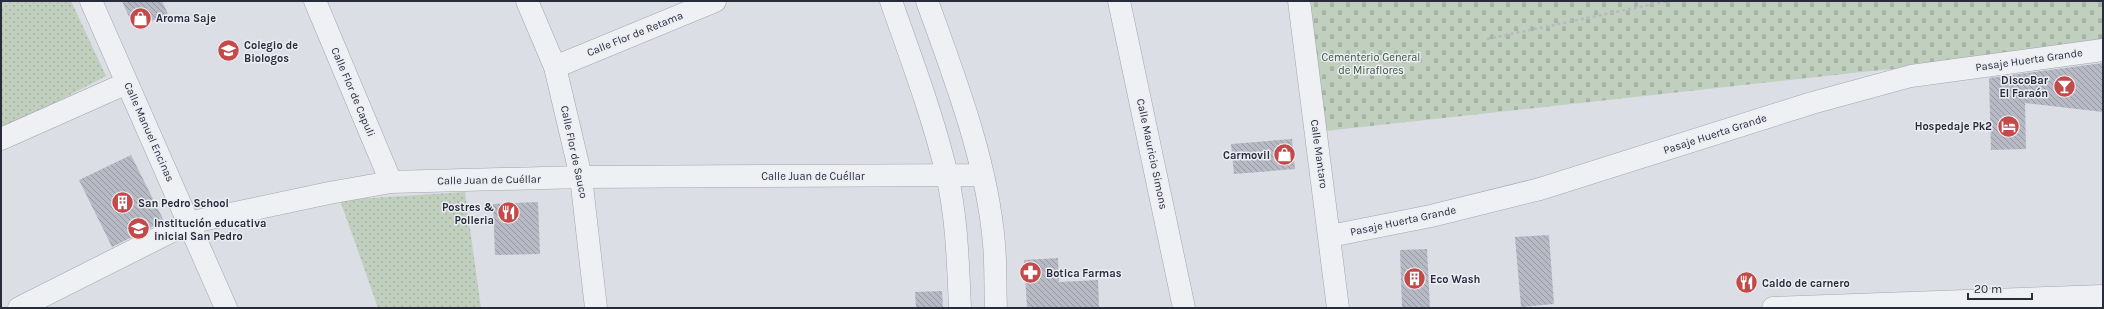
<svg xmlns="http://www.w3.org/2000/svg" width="2104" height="309" viewBox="0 0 2104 309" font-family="Karla,sans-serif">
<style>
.green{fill:url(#green-dots)}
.cemetery{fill:url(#cemetery-stones)}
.building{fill:url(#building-back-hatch)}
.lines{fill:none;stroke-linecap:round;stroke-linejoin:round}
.minor-casing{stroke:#a2a5ae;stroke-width:23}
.path{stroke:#b7b9c0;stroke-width:2.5;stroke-dasharray:3 3;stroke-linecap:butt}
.minor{stroke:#eff0f4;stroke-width:22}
.labels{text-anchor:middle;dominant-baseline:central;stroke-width:3;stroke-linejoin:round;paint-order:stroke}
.poi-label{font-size:11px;font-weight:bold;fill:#272b3a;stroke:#ebedf3;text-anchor:start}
.street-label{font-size:11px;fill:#272b3a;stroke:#ebedf3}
.park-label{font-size:11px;fill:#365536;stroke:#ebedf3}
</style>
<defs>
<pattern id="green-dots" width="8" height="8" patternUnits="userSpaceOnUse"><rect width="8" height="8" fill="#c0cfbe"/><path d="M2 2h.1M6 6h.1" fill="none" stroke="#a5b2a4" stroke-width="1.8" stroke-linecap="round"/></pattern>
<pattern id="cemetery-stones" width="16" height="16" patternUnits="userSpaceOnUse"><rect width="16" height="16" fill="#c0cfbe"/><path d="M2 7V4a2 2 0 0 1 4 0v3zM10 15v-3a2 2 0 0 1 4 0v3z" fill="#a5b2a4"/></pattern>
<pattern id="building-back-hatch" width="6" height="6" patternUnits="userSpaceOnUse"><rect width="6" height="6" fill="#b7bac5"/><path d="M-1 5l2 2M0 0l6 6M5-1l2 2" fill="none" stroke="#9597a1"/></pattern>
</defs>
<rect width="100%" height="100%" fill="#dcdee5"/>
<path class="green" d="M 1,1 L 71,1 L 106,76 L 1,131 Z
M 465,192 L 481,308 L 378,308 L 340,200 Z"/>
<path class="cemetery" d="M 1299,1 L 2103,1 L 2103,49 L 1871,71 L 1316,132 Z"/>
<path class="building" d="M 122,1 L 162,1 L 168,14 L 134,28 Z
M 2103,63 L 2103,112 L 2025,103 L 2026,149 L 1991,150 L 1989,78 Z
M 1292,139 L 1295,169 L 1234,174 L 1231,144 Z
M 131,155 L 164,221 L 112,247 L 79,180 Z
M 538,202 L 540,254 L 495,255 L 493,204 Z
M 1549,235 L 1554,304 L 1521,307 L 1515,237 Z
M 1427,249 L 1430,308 L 1402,308 L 1400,250 Z
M 1058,258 L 1059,282 L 1098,280 L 1099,308 L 1027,308 L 1024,260 Z
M 942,291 L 943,308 L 916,308 L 915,292 Z"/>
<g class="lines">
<defs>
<path id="minor" d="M 91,1 L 226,308
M 315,1 L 391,182
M 527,1 L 555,67 L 581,177 L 596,308
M 891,1 C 911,58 933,116 947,175 C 957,218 958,264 960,308
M 927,1 C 955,79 987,160 994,244 C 996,265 995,287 996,308
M 1119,1 L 1184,308
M 1299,1 L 1338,308
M 555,67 L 715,1
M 1,139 L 127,83
M 1330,236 L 1431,216 L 1540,189 L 1812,103 L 1911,76 L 2103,50
M 19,308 L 188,223 L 329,193 L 391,182 L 581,177 L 983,175
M 1773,308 L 2103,296"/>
</defs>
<use href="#minor" class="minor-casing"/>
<path class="path" d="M 1487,39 L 1668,1"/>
<use href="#minor" class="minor"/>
</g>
<defs>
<symbol id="shop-disc" viewBox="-11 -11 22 22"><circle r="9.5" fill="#c34a48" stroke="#ebedf3"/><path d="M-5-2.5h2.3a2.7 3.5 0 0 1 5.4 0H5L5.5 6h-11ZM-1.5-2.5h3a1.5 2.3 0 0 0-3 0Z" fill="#fff"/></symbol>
<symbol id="school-disc" viewBox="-11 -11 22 22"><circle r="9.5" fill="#c34a48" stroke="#ebedf3"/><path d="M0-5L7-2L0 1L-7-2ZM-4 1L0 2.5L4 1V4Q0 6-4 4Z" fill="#fff"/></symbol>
<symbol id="bar-disc" viewBox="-11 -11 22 22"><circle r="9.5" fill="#c34a48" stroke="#ebedf3"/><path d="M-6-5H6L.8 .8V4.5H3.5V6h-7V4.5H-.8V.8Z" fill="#fff"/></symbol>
<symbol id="hotel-disc" viewBox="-11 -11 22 22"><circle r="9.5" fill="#c34a48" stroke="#ebedf3"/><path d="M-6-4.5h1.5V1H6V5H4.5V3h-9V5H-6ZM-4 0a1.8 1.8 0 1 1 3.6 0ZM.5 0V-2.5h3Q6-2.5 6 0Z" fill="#fff"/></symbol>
<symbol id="building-disc" viewBox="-11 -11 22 22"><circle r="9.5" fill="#c34a48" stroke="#ebedf3"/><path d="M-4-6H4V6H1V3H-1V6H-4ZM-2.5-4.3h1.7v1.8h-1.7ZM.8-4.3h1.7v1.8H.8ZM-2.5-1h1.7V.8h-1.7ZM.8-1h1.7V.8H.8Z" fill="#fff"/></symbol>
<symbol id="restaurant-disc" viewBox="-11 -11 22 22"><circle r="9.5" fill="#c34a48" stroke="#ebedf3"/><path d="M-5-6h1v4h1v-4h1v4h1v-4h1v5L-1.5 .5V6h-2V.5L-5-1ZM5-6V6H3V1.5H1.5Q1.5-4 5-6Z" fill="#fff"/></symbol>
<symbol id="pharmacy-disc" viewBox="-11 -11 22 22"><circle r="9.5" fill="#c34a48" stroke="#ebedf3"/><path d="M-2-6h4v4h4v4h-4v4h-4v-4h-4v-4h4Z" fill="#fff"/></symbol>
</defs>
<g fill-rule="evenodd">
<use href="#shop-disc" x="128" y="6" width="25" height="25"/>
<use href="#school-disc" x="216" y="38" width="25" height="25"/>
<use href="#bar-disc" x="2052" y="74" width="25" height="25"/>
<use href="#hotel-disc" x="1996" y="114" width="25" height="25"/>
<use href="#shop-disc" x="1272" y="142" width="25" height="25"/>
<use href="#building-disc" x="110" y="190" width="25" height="25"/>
<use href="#restaurant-disc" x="496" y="200" width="25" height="25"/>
<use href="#school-disc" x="126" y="216" width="25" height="25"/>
<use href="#pharmacy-disc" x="1018" y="260" width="25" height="25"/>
<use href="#building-disc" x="1402" y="266" width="25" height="25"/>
<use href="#restaurant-disc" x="1734" y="270" width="25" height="25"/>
</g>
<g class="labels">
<g class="poi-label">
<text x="156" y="18">Aroma Saje</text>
<text x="244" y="45">Colegio de<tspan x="244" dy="13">Biologos</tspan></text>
<text x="2048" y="80" text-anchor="end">DiscoBar<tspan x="2048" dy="13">El Faraón</tspan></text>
<text x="1992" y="126" text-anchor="end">Hospedaje Pk2</text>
<text x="1270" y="155" text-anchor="end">Carmovil</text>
<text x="138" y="203">San Pedro School</text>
<text x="494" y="207" text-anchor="end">Postres &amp;<tspan x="494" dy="13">Polleria</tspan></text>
<text x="154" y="223">Institución educativa<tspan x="154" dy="13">inicial San Pedro</tspan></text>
<text x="1046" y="273">Botica Farmas</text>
<text x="1430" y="279">Eco Wash</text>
<text x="1762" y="283">Caldo de carnero</text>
</g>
<g class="street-label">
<text transform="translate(635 34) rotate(-22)">Calle Flor de Retama</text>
<text transform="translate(2029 60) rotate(-8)">Pasaje Huerta Grande</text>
<text transform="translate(353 92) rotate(67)">Calle Flor de Capuli</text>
<text transform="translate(149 132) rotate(66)">Calle Manuel Encinas</text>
<text transform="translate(1715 134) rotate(-18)">Pasaje Huerta Grande</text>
<text transform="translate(574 152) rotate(78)">Calle Flor de Sauco</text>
<text transform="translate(1152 154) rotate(78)">Calle Mauricio Simons</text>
<text transform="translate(1319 154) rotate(82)">Calle Mantaro</text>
<text x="813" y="176">Calle Juan de Cuéllar</text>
<text transform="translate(489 180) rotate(-1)">Calle Juan de Cuéllar</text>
<text transform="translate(1403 221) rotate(-12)">Pasaje Huerta Grande</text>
</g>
<g class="park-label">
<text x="1371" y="57">Cementerio General<tspan x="1371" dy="13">de Miraflores</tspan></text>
</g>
</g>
<rect width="2104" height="309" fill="none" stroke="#272b3a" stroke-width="4"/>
<path d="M1968 293v6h64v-6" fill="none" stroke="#272b3a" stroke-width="2"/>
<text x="1974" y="293" font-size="12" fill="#272b3a" stroke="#ebedf3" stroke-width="3" paint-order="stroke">20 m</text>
</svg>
